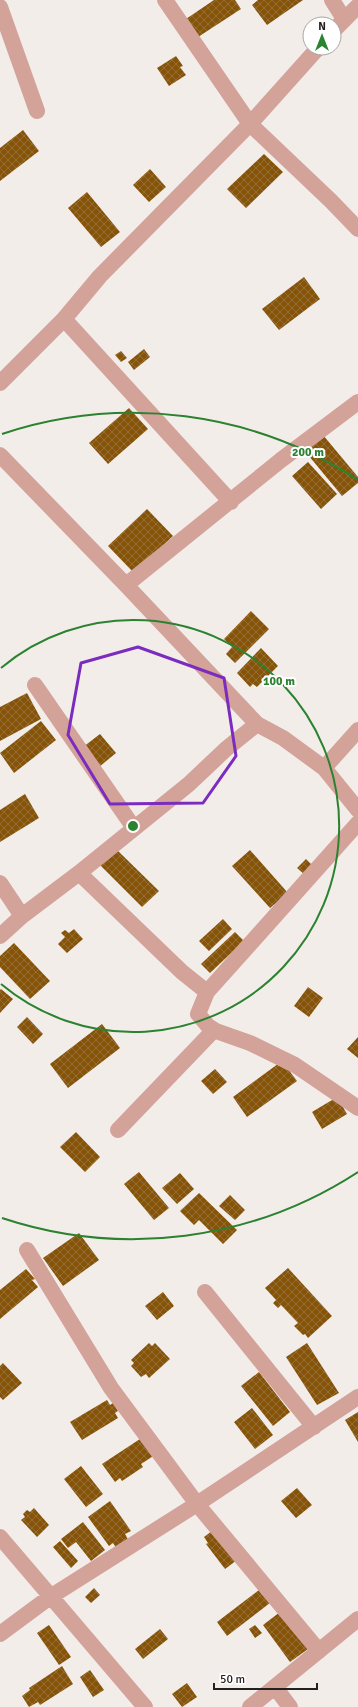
<svg xmlns="http://www.w3.org/2000/svg" width="358" height="1707" viewBox="0 0 358 1707" font-family="Signika,sans-serif">
<style>
.building{fill:url(#building-cross-hatch)}
.lines{fill:none;stroke-linecap:round;stroke-linejoin:round}
.minor{stroke:#d3a39a;stroke-width:16}
.marked{fill:none;stroke:#7b2cbf;stroke-width:3;stroke-linejoin:round}
.ring{fill:none;stroke:#2b8230;stroke-width:2}
.centre{fill:#2b8230;stroke:#fff;stroke-width:2}
.ring-label{font-size:12px;text-anchor:middle;font-weight:bold;fill:#2b8230;stroke:#fff;stroke-width:4;stroke-linejoin:round;paint-order:stroke}
</style>
<defs>
<pattern id="building-cross-hatch" width="8" height="8" patternUnits="userSpaceOnUse"><rect width="8" height="8" fill="#865409"/><path d="M0 0l8 8M0 8l8-8" fill="none" stroke="#946e36"/></pattern>
</defs>
<rect width="100%" height="100%" fill="#f3edea"/>
<path class="building" d="M 214,0 L 235,0 L 241,9 L 195,39 L 183,21 Z
M 258,0 L 303,0 L 267,25 L 252,5 Z
M 176,56 L 183,66 L 180,67 L 186,75 L 169,86 L 157,68 Z
M 23,130 L 39,151 L 0,181 L 0,148 Z
M 264,154 L 283,172 L 246,208 L 227,189 Z
M 150,169 L 166,187 L 149,202 L 133,185 Z
M 87,192 L 120,232 L 101,247 L 68,208 Z
M 304,277 L 320,299 L 279,330 L 262,309 Z
M 144,349 L 150,357 L 134,370 L 128,362 Z
M 121,351 L 127,358 L 121,362 L 115,355 Z
M 129,408 L 148,429 L 108,464 L 89,443 Z
M 323,435 L 358,477 L 358,483 L 342,496 L 304,450 Z
M 308,462 L 337,494 L 321,509 L 292,476 Z
M 147,509 L 173,536 L 134,573 L 108,546 Z
M 251,611 L 269,629 L 235,663 L 226,654 L 232,647 L 224,639 Z
M 261,648 L 278,666 L 257,687 L 253,684 L 250,687 L 237,673 Z
M 27,693 L 41,719 L 0,741 L 0,707 Z
M 41,721 L 56,740 L 14,773 L 0,753 Z
M 100,734 L 116,753 L 99,767 L 83,747 Z
M 25,794 L 39,818 L 0,842 L 0,810 Z
M 116,849 L 159,891 L 142,907 L 100,865 Z
M 250,850 L 288,893 L 270,908 L 232,866 Z
M 306,859 L 312,865 L 304,874 L 297,868 Z
M 223,919 L 232,929 L 209,951 L 199,941 Z
M 74,929 L 83,939 L 67,953 L 58,944 L 65,937 L 61,933 L 65,930 L 69,933 Z
M 235,932 L 244,941 L 210,973 L 201,964 Z
M 14,943 L 50,981 L 30,999 L 0,967 L 0,956 Z
M 308,987 L 323,998 L 309,1017 L 294,1006 Z
M 1,989 L 13,999 L 0,1013 L 0,990 Z
M 27,1017 L 43,1034 L 33,1044 L 17,1027 Z
M 102,1024 L 120,1048 L 68,1088 L 50,1064 Z
M 358,1037 L 358,1058 L 347,1049 Z
M 282,1061 L 297,1081 L 247,1117 L 233,1097 Z
M 215,1069 L 227,1082 L 213,1094 L 201,1081 Z
M 337,1097 L 347,1114 L 322,1129 L 312,1112 Z
M 76,1132 L 100,1157 L 85,1172 L 60,1147 Z
M 139,1172 L 169,1208 L 154,1220 L 124,1184 Z
M 180,1173 L 194,1189 L 177,1204 L 162,1188 Z
M 199,1193 L 237,1230 L 223,1244 L 199,1220 L 194,1225 L 180,1211 Z
M 230,1195 L 245,1210 L 235,1220 L 219,1206 Z
M 79,1233 L 99,1260 L 63,1286 L 43,1258 Z
M 288,1268 L 332,1316 L 308,1338 L 305,1334 L 303,1335 L 294,1326 L 298,1323 L 281,1305 L 278,1308 L 273,1303 L 276,1300 L 265,1288 Z
M 26,1269 L 35,1279 L 32,1280 L 38,1287 L 0,1319 L 0,1290 Z
M 163,1292 L 174,1306 L 157,1320 L 145,1306 Z
M 149,1343 L 152,1346 L 155,1343 L 170,1359 L 149,1378 L 146,1374 L 141,1377 L 131,1366 L 134,1363 L 131,1360 Z
M 307,1343 L 339,1393 L 317,1405 L 286,1357 Z
M 3,1363 L 22,1383 L 3,1400 L 0,1397 L 0,1366 Z
M 259,1372 L 290,1412 L 273,1426 L 241,1386 Z
M 107,1400 L 110,1405 L 113,1403 L 118,1411 L 115,1413 L 118,1418 L 82,1440 L 70,1422 Z
M 252,1408 L 273,1435 L 255,1449 L 234,1422 Z
M 358,1412 L 358,1442 L 345,1420 Z
M 143,1437 L 155,1455 L 141,1464 L 143,1467 L 122,1481 L 120,1478 L 115,1482 L 102,1464 Z
M 81,1466 L 103,1494 L 86,1507 L 64,1479 Z
M 297,1488 L 312,1505 L 296,1518 L 281,1501 Z
M 110,1501 L 131,1531 L 125,1534 L 129,1541 L 117,1549 L 113,1543 L 109,1546 L 88,1517 Z
M 34,1508 L 49,1525 L 37,1537 L 21,1520 L 25,1517 L 23,1514 L 27,1510 L 30,1512 Z
M 83,1522 L 105,1550 L 91,1561 L 76,1542 L 68,1548 L 61,1539 Z
M 212,1531 L 237,1560 L 225,1569 L 206,1544 L 208,1543 L 204,1537 Z
M 60,1541 L 78,1561 L 71,1568 L 53,1547 Z
M 94,1588 L 100,1595 L 91,1603 L 85,1597 Z
M 259,1590 L 270,1603 L 227,1636 L 217,1622 Z
M 280,1612 L 308,1649 L 290,1662 L 263,1625 Z
M 49,1625 L 71,1657 L 59,1665 L 37,1633 Z
M 255,1625 L 262,1633 L 255,1638 L 249,1629 Z
M 160,1629 L 168,1639 L 143,1659 L 135,1649 Z
M 62,1666 L 73,1684 L 40,1705 L 38,1702 L 29,1707 L 22,1696 L 30,1690 L 29,1688 Z
M 90,1670 L 104,1690 L 93,1697 L 80,1677 Z
M 187,1683 L 197,1697 L 182,1707 L 172,1694 Z"/>
<g class="lines">
<path class="minor" d="M 165,0 L 250,124 L 331,201 L 358,229
M 332,0 L 344,19
M 0,7 L 37,111
M 334,30 L 358,6
M 64,319 L 231,502
M 0,383 L 64,319 L 100,276 L 250,124 L 318,48
M 0,455 L 126,585 L 257,724 L 283,738 L 324,768 L 358,810
M 126,585 L 281,460 L 358,402
M 35,685 L 134,828
M 324,768 L 358,730
M 79,873 L 182,972 L 207,992 L 198,1014 L 208,1026 L 216,1031 L 250,1043 L 295,1065 L 358,1108
M 0,883 L 22,916
M 0,936 L 22,916 L 79,873 L 189,784 L 226,749 L 257,724
M 207,992 L 358,823
M 118,1130 L 214,1030
M 27,1250 L 111,1388 L 197,1504 L 319,1651
M 205,1292 L 314,1427
M 0,1537 L 145,1707
M 0,1634 L 50,1597 L 197,1504 L 358,1397
M 275,1687 L 290,1707
M 250,1707 L 358,1619"/>
</g>
<path class="marked" d="M 138,647 L 224,678 L 236,756 L 203,803 L 110,804 L 68,735 L 81,663 Z"/>
<g class="ring">
<path d="M1 668A206 206 0 1 1 1 984"/>
<path d="M358 1172A413 413 0 0 1 2 1218M2 434A413 413 0 0 1 358 480"/>
</g>
<circle cx="133" cy="826" r="6" class="centre"/>
<g class="ring-label">
<text x="308" y="456">200 m</text>
<text x="279" y="685">100 m</text>
</g>
<g transform="translate(322 36)"><circle r="19" fill="#ffffff" stroke="#a7a6a6"/>
<path d="M0-3L7 15L0 10L-7 15Z" fill="#2b8230"/>
<text y="-6" font-size="11" font-weight="bold" text-anchor="middle" fill="#232120">N</text>
</g>
<path d="M214 1683v6h103v-6" fill="none" stroke="#232120" stroke-width="2"/>
<text x="220" y="1683" font-size="12" fill="#232120" stroke="#ffffff" stroke-width="3" paint-order="stroke">50 m</text>
</svg>
